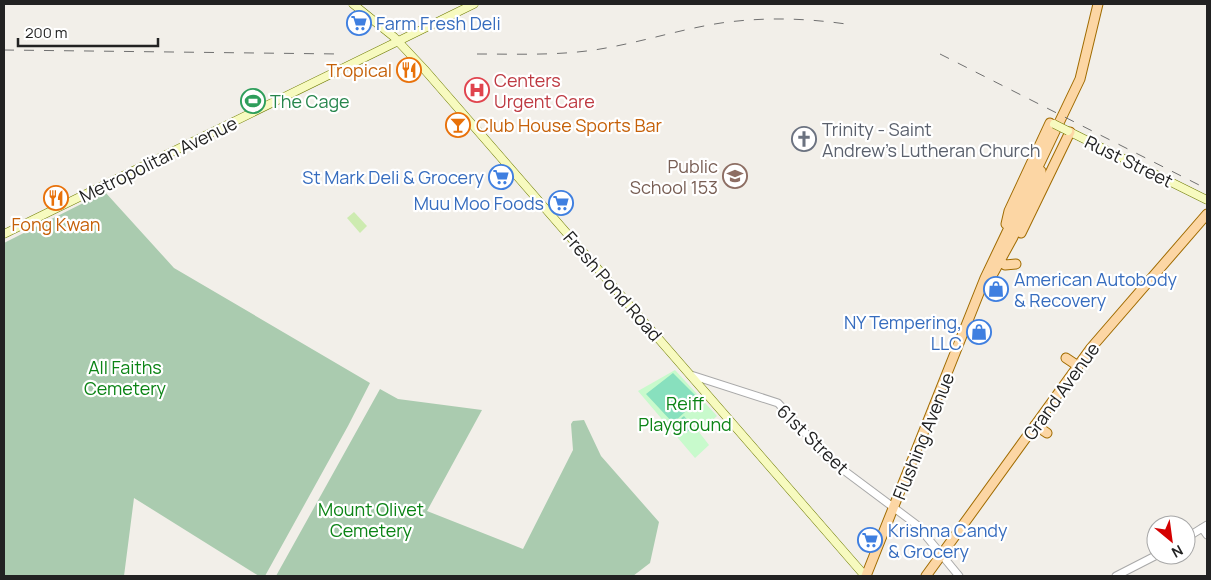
<svg xmlns="http://www.w3.org/2000/svg" width="1211" height="580" viewBox="0 0 1211 580" font-family="Manrope,sans-serif">
<style>
.grass{fill:#cdebb0}
.cemetery{fill:#aacbaf}
.park{fill:#c8facc}
.pitch{fill:#88e0be}
.lines{fill:none;stroke-linecap:round;stroke-linejoin:round}
.tertiary-casing{stroke:#a9a9a9;stroke-width:9}
.secondary-casing{stroke:#707d05;stroke-width:9}
.primary-casing{stroke:#a06b00;stroke-width:11}
.tertiary{stroke:#fff;stroke-width:7}
.secondary{stroke:#f7fabf;stroke-width:8}
.primary{stroke:#fcd6a4;stroke-width:9}
.rail{stroke:#707070;stroke-width:1;stroke-dasharray:10 10;stroke-linecap:butt}
.secondary-bridge-casing{stroke:#707d05;stroke-width:9;stroke-linecap:butt}
.secondary-bridge{stroke:#f7fabf;stroke-width:8}
.labels{text-anchor:middle;dominant-baseline:central;stroke-width:4.5;stroke-linejoin:round;paint-order:stroke}
.shop-label{font-size:18px;fill:#366cbe;stroke:#fff;text-anchor:start}
.food-label{font-size:18px;fill:#c56008;stroke:#fff;text-anchor:end}
.health-label{font-size:18px;fill:#be3a42;stroke:#fff;text-anchor:start}
.leisure-label{font-size:18px;fill:#27864d;stroke:#fff;text-anchor:start}
.worship-label{font-size:18px;fill:#5b616d;stroke:#fff;text-anchor:start}
.street-label{font-size:18px;fill:#222;stroke:#fff}
.education-label{font-size:18px;fill:#785e54;stroke:#fff;text-anchor:end}
.park-label{font-size:18px;fill:#0c8416;stroke:#fff}
</style>
<rect width="100%" height="100%" fill="#f2efe9"/>
<path class="grass" d="M 354,212 L 367,226 L 360,233 L 347,218 Z"/>
<path class="cemetery" d="M 105,192 L 174,268 L 370,383 L 348,426 L 265,576 L 259,576 L 134,498 L 124,576 L 4,576 L 4,243 Z
M 380,389 L 398,399 L 482,410 L 427,511 L 523,549 L 573,450 L 571,424 L 573,421 L 584,420 L 601,456 L 659,522 L 650,563 L 633,576 L 276,576 Z"/>
<path class="park" d="M 675,370 L 717,416 L 699,432 L 709,445 L 695,458 L 638,391 Z"/>
<path class="pitch" d="M 673,373 L 697,397 L 697,401 L 673,423 L 646,394 Z
M 684,416 L 693,427 L 686,433 L 676,422 Z"/>
<g class="lines">
<defs>
<path id="tertiary" d="M 691,375 L 778,403 L 830,460 L 917,525 L 959,576
M 1202,528 L 1207,535
M 1186,538 L 1207,525
M 1116,576 L 1157,555"/>
<path id="secondary" d="M 353,4 L 394,37 L 424,69 L 865,576
M 1068,131 L 1207,200
M 4,234 L 474,4"/>
<path id="primary" d="M 1006,224 L 1009,211 L 1050,123
M 1021,233 L 1070,132
M 997,259 L 1005,265 L 1016,264
M 989,281 L 1013,237 L 1041,171
M 1066,358 L 1078,366
M 1035,425 L 1047,433
M 866,576 L 985,278 L 1080,79 L 1098,4
M 926,576 L 1091,348 L 1207,214"/>
</defs>
<use href="#tertiary" class="tertiary-casing"/>
<use href="#secondary" class="secondary-casing"/>
<use href="#primary" class="primary-casing"/>
<use href="#tertiary" class="tertiary"/>
<use href="#secondary" class="secondary"/>
<use href="#primary" class="primary"/>
<path class="rail" d="M 4,50 L 340,54
M 477,54 C 520,54 564,56 606,48 C 645,41 682,29 721,23 C 763,17 804,18 846,24
M 940,54 L 1207,189"/>
<defs>
<path id="secondary-bridge" d="M 1054,124 L 1068,131"/>
</defs>
<use href="#secondary-bridge" class="secondary-bridge-casing"/>
<use href="#secondary-bridge" class="secondary-bridge"/>
</g>
<defs>
<symbol id="supermarket-ring" viewBox="-11 -11 22 22"><circle r="9.5" fill="#fff" stroke="#3f7fe0" stroke-width="1.5"/><path d="M-6-5.5h2.5l.6 2H6L4.5 2H-2.5L-4.4-4H-6ZM-1.5 3.2a1.3 1.3 0 1 0 .1 0ZM3 3.2a1.3 1.3 0 1 0 .1 0Z" fill="#3f7fe0"/></symbol>
<symbol id="restaurant-ring" viewBox="-11 -11 22 22"><circle r="9.5" fill="#fff" stroke="#e8710a" stroke-width="1.5"/><path d="M-5-6h1v4h1v-4h1v4h1v-4h1v5L-1.5 .5V6h-2V.5L-5-1ZM5-6V6H3V1.5H1.5Q1.5-4 5-6Z" fill="#e8710a"/></symbol>
<symbol id="hospital-ring" viewBox="-11 -11 22 22"><circle r="9.5" fill="#fff" stroke="#e0444e" stroke-width="1.5"/><path d="M-5-5h3v3.5h4V-5h3V5h-3V1.5h-4V5h-3Z" fill="#e0444e"/></symbol>
<symbol id="stadium-ring" viewBox="-11 -11 22 22"><circle r="9.5" fill="#fff" stroke="#2e9e5b" stroke-width="1.5"/><path d="M0-5a6.5 5 0 1 0 0 10a6.5 5 0 1 0 0-10ZM-3.5-1.8h7v3.6h-7Z" fill="#2e9e5b"/></symbol>
<symbol id="bar-ring" viewBox="-11 -11 22 22"><circle r="9.5" fill="#fff" stroke="#e8710a" stroke-width="1.5"/><path d="M-6-5H6L.8 .8V4.5H3.5V6h-7V4.5H-.8V.8Z" fill="#e8710a"/></symbol>
<symbol id="church-ring" viewBox="-11 -11 22 22"><circle r="9.5" fill="#fff" stroke="#6b7280" stroke-width="1.5"/><path d="M-1.2-6h2.4v3.5h3.3v2.4h-3.3V6h-2.4V-.1h-3.3v-2.4h3.3Z" fill="#6b7280"/></symbol>
<symbol id="school-ring" viewBox="-11 -11 22 22"><circle r="9.5" fill="#fff" stroke="#8d6e63" stroke-width="1.5"/><path d="M0-5L7-2L0 1L-7-2ZM-4 1L0 2.5L4 1V4Q0 6-4 4Z" fill="#8d6e63"/></symbol>
<symbol id="shop-ring" viewBox="-11 -11 22 22"><circle r="9.5" fill="#fff" stroke="#3f7fe0" stroke-width="1.5"/><path d="M-5-2.5h2.3a2.7 3.5 0 0 1 5.4 0H5L5.5 6h-11ZM-1.5-2.5h3a1.5 2.3 0 0 0-3 0Z" fill="#3f7fe0"/></symbol>
</defs>
<g fill-rule="evenodd">
<use href="#supermarket-ring" x="345" y="9" width="28" height="28"/>
<use href="#restaurant-ring" x="395" y="56" width="28" height="28"/>
<use href="#hospital-ring" x="463" y="76" width="28" height="28"/>
<use href="#stadium-ring" x="239" y="87" width="28" height="28"/>
<use href="#bar-ring" x="444" y="111" width="28" height="28"/>
<use href="#church-ring" x="790" y="125" width="28" height="28"/>
<use href="#school-ring" x="721" y="162" width="28" height="28"/>
<use href="#supermarket-ring" x="487" y="163" width="28" height="28"/>
<use href="#restaurant-ring" x="42" y="184" width="28" height="28"/>
<use href="#supermarket-ring" x="547" y="189" width="28" height="28"/>
<use href="#shop-ring" x="982" y="275" width="28" height="28"/>
<use href="#shop-ring" x="965" y="318" width="28" height="28"/>
<use href="#supermarket-ring" x="856" y="526" width="28" height="28"/>
</g>
<g class="labels">
<g class="shop-label">
<text x="376" y="23">Farm Fresh Deli</text>
<text x="484" y="177" text-anchor="end">St Mark Deli &amp; Grocery</text>
<text x="544" y="203" text-anchor="end">Muu Moo Foods</text>
<text x="1014" y="279">American Autobody<tspan x="1014" dy="21">&amp; Recovery</tspan></text>
<text x="962" y="322" text-anchor="end">NY Tempering,<tspan x="962" dy="21">LLC</tspan></text>
<text x="888" y="530">Krishna Candy<tspan x="888" dy="21">&amp; Grocery</tspan></text>
</g>
<g class="food-label">
<text x="392" y="70">Tropical</text>
<text x="476" y="125" text-anchor="start">Club House Sports Bar</text>
<text x="56" y="224" text-anchor="middle">Fong Kwan</text>
</g>
<g class="health-label">
<text x="494" y="80">Centers<tspan x="494" dy="21">Urgent Care</tspan></text>
</g>
<g class="leisure-label">
<text x="270" y="101">The Cage</text>
</g>
<g class="worship-label">
<text x="822" y="129">Trinity - Saint<tspan x="822" dy="21">Andrew's Lutheran Church</tspan></text>
</g>
<g class="street-label">
<text transform="translate(158 159) rotate(-26)">Metropolitan Avenue</text>
<text transform="translate(1129 161) rotate(26)">Rust Street</text>
<text transform="translate(613 286) rotate(49)">Fresh Pond Road</text>
<text transform="translate(1061 391) rotate(-54)">Grand Avenue</text>
<text transform="translate(923 436) rotate(-68)">Flushing Avenue</text>
<text transform="translate(813 439) rotate(44)">61st Street</text>
</g>
<g class="education-label">
<text x="718" y="166">Public<tspan x="718" dy="21">School 153</tspan></text>
</g>
<g class="park-label">
<text x="125" y="367">All Faiths<tspan x="125" dy="21">Cemetery</tspan></text>
<text x="685" y="403">Reiff<tspan x="685" dy="21">Playground</tspan></text>
<text x="371" y="509">Mount Olivet<tspan x="371" dy="21">Cemetery</tspan></text>
</g>
</g>
<rect width="1211" height="580" fill="none" stroke="#222222" stroke-width="10"/>
<g transform="translate(1171 540) rotate(151)"><circle r="24" fill="#ffffff" stroke="#a7a7a7"/>
<path d="M0-4L9 19L0 12L-9 19Z" fill="#d40000"/>
<text y="-8" font-size="14" font-weight="bold" text-anchor="middle" fill="#222222">N</text>
</g>
<path d="M18 38v8h140v-8" fill="none" stroke="#222222" stroke-width="2.5"/>
<text x="25" y="38" font-size="15" fill="#222222" stroke="#ffffff" stroke-width="4" paint-order="stroke">200 m</text>
</svg>
